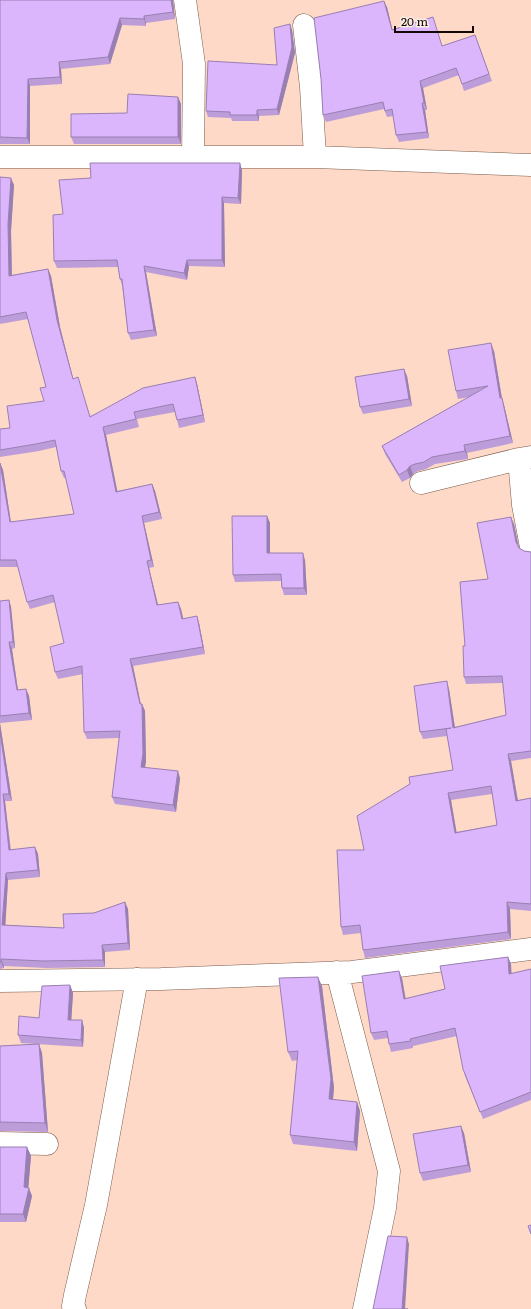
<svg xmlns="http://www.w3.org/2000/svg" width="531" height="1309" viewBox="0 0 531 1309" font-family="Literata,serif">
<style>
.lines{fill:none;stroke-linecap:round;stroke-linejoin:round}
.minor-casing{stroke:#7a5b4b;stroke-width:23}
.minor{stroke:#fff;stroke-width:22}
.wall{fill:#bc9dda;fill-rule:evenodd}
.shaded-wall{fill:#997fb1}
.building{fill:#dbb6fd;stroke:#997fb1;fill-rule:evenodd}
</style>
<rect width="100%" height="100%" fill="#fed9c7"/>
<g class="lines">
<defs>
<path id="minor" d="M 185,0 L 194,64 L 193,157
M 304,25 L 311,87 L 315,157
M 0,157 L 315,157 L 531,165
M 531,457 L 519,459 L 523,505 L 531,547
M 421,483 L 519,459
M 337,972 L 389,1171 L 385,1208 L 364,1309
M 0,981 L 161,979 L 352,972 L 531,949
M 0,1143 L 47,1144
M 75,1309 L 73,1306 L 75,1295 L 96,1205 L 137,979"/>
</defs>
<use href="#minor" class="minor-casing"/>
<use href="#minor" class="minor"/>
</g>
<path class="wall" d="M 0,0 L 173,0 L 175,19 L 146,23 L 146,26 L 122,25 L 110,64 L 61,69 L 62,84 L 30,86 L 30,144 L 0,144 Z
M 387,7 L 392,29 L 442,46 L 475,35 L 492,81 L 464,91 L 459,75 L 423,88 L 427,110 L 425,110 L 429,138 L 399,142 L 396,135 L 393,116 L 387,117 L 384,109 L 326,122 L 323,115 L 321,79 Z
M 290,24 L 292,30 L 295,53 L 279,115 L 259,116 L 259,121 L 232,121 L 231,118 L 208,117 L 206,111 L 277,65 Z
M 178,97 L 181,104 L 181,144 L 74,144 L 71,137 L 127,113 Z
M 242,170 L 241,204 L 224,203 L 225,267 L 189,266 L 187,280 L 146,272 L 157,336 L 131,340 L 128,333 L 122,285 L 120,279 L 118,267 L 57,268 L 54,261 L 63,214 Z
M 0,177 L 14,185 L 11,231 L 12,275 L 48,269 L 51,276 L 60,327 L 73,379 L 80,385 L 90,416 L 195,377 L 197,384 L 205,422 L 179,428 L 175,412 L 137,419 L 139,427 L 106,435 L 117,491 L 152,484 L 155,491 L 162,519 L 144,523 L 154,567 L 149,568 L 158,605 L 178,602 L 181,609 L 183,619 L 199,623 L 205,654 L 133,666 L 141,704 L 142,704 L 145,711 L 146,761 L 145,767 L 180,778 L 176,812 L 115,804 L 112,797 L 119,738 L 87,739 L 84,732 L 83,674 L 58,679 L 55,672 L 64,643 L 55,602 L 30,609 L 27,602 L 18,567 L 0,567 L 0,463 L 3,470 L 11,522 L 74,514 L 66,478 L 64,478 L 61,471 L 56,447 L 39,451 L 0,457 L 0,429 L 10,428 L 44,401 L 46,387 L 28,319 L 0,324 Z
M 494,351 L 502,398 L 504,405 L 513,443 L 467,453 L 468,459 L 435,464 L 426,469 L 418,471 L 413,474 L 410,478 L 402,482 L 385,454 L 382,446 L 469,397 L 458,399 L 456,391 Z
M 407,376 L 412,406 L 363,414 L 360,407 Z
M 267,516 L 270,523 L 270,553 L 305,560 L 307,595 L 284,595 L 282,588 L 281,581 L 235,582 L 233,575 Z
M 514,524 L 519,548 L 524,551 L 531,552 L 531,758 L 511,761 L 518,800 L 531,798 L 531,911 L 510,909 L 511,939 L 365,958 L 363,950 L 361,933 L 343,935 L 341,927 L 364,850 L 453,770 L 447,736 L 423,739 L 420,732 L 449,689 L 455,727 L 506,715 L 503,683 L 466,684 L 464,677 L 465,646 L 488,579 ZM 492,794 L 497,825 L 456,832 L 451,800 Z
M 9,600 L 11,607 L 15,648 L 12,649 L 18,690 L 26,689 L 29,696 L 32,720 L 0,723 L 12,801 L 5,801 L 11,850 L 35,847 L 38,854 L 40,877 L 8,880 L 5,925 L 64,928 L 94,913 L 125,902 L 128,909 L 130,950 L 105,952 L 105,967 L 46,968 L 4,966 L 4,968 L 0,969 L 0,601 Z
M 508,957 L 511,964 L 511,974 L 531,969 L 531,1100 L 483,1119 L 465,1076 L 457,1036 L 413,1046 L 413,1048 L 391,1052 L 389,1044 L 388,1038 L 374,1040 L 371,1033 L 402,978 L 405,999 L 445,989 Z
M 70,985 L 73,993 L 71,1020 L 82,1020 L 84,1028 L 83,1047 L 21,1043 L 18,1035 L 39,1018 Z
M 322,986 L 334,1088 L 333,1100 L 357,1102 L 360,1111 L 357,1151 L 293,1144 L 290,1135 L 298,1060 L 292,1061 L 288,1052 Z
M 39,1044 L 42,1053 L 48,1132 L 0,1131 L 0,1046 Z
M 464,1133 L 471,1172 L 423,1181 L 420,1173 Z
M 0,1147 L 27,1147 L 31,1156 L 28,1188 L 32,1196 L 26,1222 L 0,1222 Z"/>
<path class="shaded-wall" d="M 171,0 L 173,0 L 175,19 L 173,12 Z
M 384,1 L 387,7 L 394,36 L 392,30 Z
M 144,16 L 146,23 L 146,26 L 144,19 Z
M 120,18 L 122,25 L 110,64 L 108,57 Z
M 290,24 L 292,30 L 295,53 L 279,115 L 277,109 Z
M 59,62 L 61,69 L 62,84 L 60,77 Z
M 28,79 L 30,86 L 30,144 L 27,138 Z
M 420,81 L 423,88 L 427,110 L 424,103 Z
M 178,97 L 181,104 L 181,144 L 178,137 Z
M 422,103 L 425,110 L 429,138 L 427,132 Z
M 257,110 L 259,116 L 259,121 L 257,115 Z
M 240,163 L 242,170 L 241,204 L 238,198 Z
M 11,178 L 14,185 L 11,231 L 12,283 L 9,276 L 8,224 Z
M 222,197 L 224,203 L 225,267 L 222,260 Z
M 187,260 L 189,266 L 187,280 L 184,273 Z
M 144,266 L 146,272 L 157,336 L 154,330 Z
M 48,269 L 51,276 L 60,327 L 75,386 L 73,379 L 57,320 Z
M 491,343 L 494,351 L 503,405 L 500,398 Z
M 404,369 L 407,376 L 412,406 L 409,399 Z
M 195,377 L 197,384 L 205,422 L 203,415 Z
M 502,398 L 504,405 L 513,443 L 510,436 Z
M 103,427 L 106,435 L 119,499 L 116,492 Z
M 464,445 L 467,453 L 468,459 L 465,451 Z
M 0,463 L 3,470 L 12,530 L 10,522 Z
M 410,466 L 413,474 L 410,478 L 407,470 Z
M 152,484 L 155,491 L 162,519 L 159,512 Z
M 142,516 L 144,523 L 154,567 L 151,560 Z
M 267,516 L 270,523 L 270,561 L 267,553 Z
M 511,517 L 514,524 L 519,549 L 516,542 Z
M 303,553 L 305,560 L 307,595 L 304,588 Z
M 147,561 L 149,568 L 160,613 L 157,605 Z
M 9,600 L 11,607 L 15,648 L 13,642 Z
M 178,602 L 181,609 L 185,626 L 182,619 Z
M 197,616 L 199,623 L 205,654 L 203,647 Z
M 9,642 L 12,649 L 19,697 L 17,690 Z
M 130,659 L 133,666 L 142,711 L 142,704 L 145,711 L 146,761 L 144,774 L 141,767 L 140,704 Z
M 447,681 L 449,689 L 456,735 L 453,728 Z
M 26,689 L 29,696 L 32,720 L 29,713 Z
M 0,723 L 12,801 L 9,794 L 0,732 Z
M 508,754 L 511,761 L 519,808 L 516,801 Z
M 178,771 L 180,778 L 176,812 L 173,805 Z
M 448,793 L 451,800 L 458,840 L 455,833 Z
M 3,794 L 5,801 L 11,857 L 9,850 Z
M 35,847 L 38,854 L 40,877 L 38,870 Z
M 6,873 L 8,880 L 5,932 L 2,925 Z
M 125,902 L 128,909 L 130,950 L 128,943 Z
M 507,902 L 510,909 L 511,939 L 508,932 Z
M 102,945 L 105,952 L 105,967 L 103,960 Z
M 508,957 L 511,964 L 512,981 L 509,974 Z
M 1,959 L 4,966 L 4,968 L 1,962 Z
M 399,971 L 402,978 L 407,1006 L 404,999 Z
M 318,977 L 322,986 L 334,1088 L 332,1108 L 329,1099 Z
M 70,985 L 73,993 L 71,1027 L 68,1020 Z
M 82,1020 L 84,1028 L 83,1047 L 81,1040 Z
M 39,1044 L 42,1053 L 48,1132 L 45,1123 Z
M 357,1102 L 360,1111 L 357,1151 L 354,1142 Z
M 461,1126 L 464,1133 L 471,1172 L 468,1165 Z
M 27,1147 L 31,1156 L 28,1192 L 29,1188 L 32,1196 L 26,1222 L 23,1214 L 24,1187 Z
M 407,1237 L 409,1244 L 405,1309 L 402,1309 Z"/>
<path class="building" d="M 0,0 L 171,0 L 173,12 L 144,16 L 144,19 L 120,18 L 108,57 L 59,62 L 60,77 L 28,79 L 27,138 L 0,137 Z
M 384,1 L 392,30 L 433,17 L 442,46 L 475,35 L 489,74 L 462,84 L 456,68 L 420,81 L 424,103 L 422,103 L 427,132 L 396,135 L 392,109 L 385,111 L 383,102 L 323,115 L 321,79 L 314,18 Z
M 290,24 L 292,47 L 277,109 L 257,110 L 257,115 L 230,115 L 230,112 L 206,111 L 208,61 L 277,65 L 274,28 Z
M 128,94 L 178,97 L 178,137 L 71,137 L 71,114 L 127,113 Z
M 90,163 L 240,163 L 238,198 L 222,197 L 222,260 L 187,260 L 184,273 L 144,266 L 154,330 L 128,333 L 122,279 L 120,279 L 117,260 L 54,261 L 53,215 L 63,214 L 59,180 L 91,178 Z
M 0,177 L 11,178 L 8,224 L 9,276 L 48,269 L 57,320 L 73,379 L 78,377 L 90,417 L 143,388 L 195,377 L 203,415 L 177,420 L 173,404 L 134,412 L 136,419 L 103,427 L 116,492 L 152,484 L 159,512 L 142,516 L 151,560 L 147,561 L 157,605 L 178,602 L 182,619 L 197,616 L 203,647 L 130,659 L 140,704 L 142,704 L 143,754 L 141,767 L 178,771 L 173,805 L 112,797 L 120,731 L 84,732 L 82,666 L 55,672 L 50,647 L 64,643 L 53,595 L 27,602 L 16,560 L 0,560 L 0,463 L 10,522 L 74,514 L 64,471 L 61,471 L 55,440 L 36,444 L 0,450 L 0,429 L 10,428 L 7,406 L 44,401 L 40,388 L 46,387 L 26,312 L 0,317 Z
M 491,343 L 500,398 L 502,398 L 510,436 L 464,445 L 465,451 L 432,457 L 424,462 L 415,464 L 410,466 L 407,470 L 399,475 L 382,446 L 488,386 L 456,391 L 448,350 Z
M 404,369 L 409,399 L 360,407 L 355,377 Z
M 232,516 L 267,516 L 267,553 L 303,553 L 304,588 L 282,588 L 281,574 L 233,575 Z
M 511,517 L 516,542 L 519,548 L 524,551 L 531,552 L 531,751 L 508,754 L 516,801 L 531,798 L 531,904 L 507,902 L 508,932 L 363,950 L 360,925 L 341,927 L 337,850 L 364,850 L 357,816 L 410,784 L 409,777 L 453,770 L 446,729 L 451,728 L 420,732 L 414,686 L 447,681 L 453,728 L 506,715 L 502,676 L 464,677 L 463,646 L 465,646 L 460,582 L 488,579 L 477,523 ZM 491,786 L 497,825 L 455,833 L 448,793 Z
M 9,600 L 13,642 L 9,642 L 17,690 L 26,689 L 29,713 L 0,716 L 0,601 Z
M 0,732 L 9,794 L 3,794 L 9,850 L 35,847 L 38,870 L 6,873 L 2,925 L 64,928 L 63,914 L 94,913 L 125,902 L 128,943 L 102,945 L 103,960 L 43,961 L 1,959 L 1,962 L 0,962 Z
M 508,957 L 509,974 L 531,969 L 531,1092 L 480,1112 L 463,1069 L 455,1028 L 410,1039 L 411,1041 L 389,1044 L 387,1031 L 371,1033 L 362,976 L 399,971 L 404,999 L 445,989 L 440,966 Z
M 318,977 L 331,1079 L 329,1099 L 357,1102 L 354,1142 L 290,1135 L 298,1051 L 288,1052 L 279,978 Z
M 70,985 L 68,1020 L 82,1020 L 81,1040 L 18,1035 L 19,1016 L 39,1018 L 42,986 Z
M 39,1044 L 45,1123 L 0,1122 L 0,1046 Z
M 461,1126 L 468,1165 L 420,1173 L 413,1134 Z
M 0,1147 L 27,1147 L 24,1187 L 29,1188 L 23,1214 L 0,1214 Z
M 531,1225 L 531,1234 L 528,1226 Z
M 388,1236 L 407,1237 L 402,1309 L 408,1309 L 373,1309 L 374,1304 Z"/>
<path d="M395 26v6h78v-6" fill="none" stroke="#130804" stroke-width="2"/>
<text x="401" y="26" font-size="12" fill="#130804" stroke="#fbece4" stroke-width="3" paint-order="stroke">20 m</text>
</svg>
